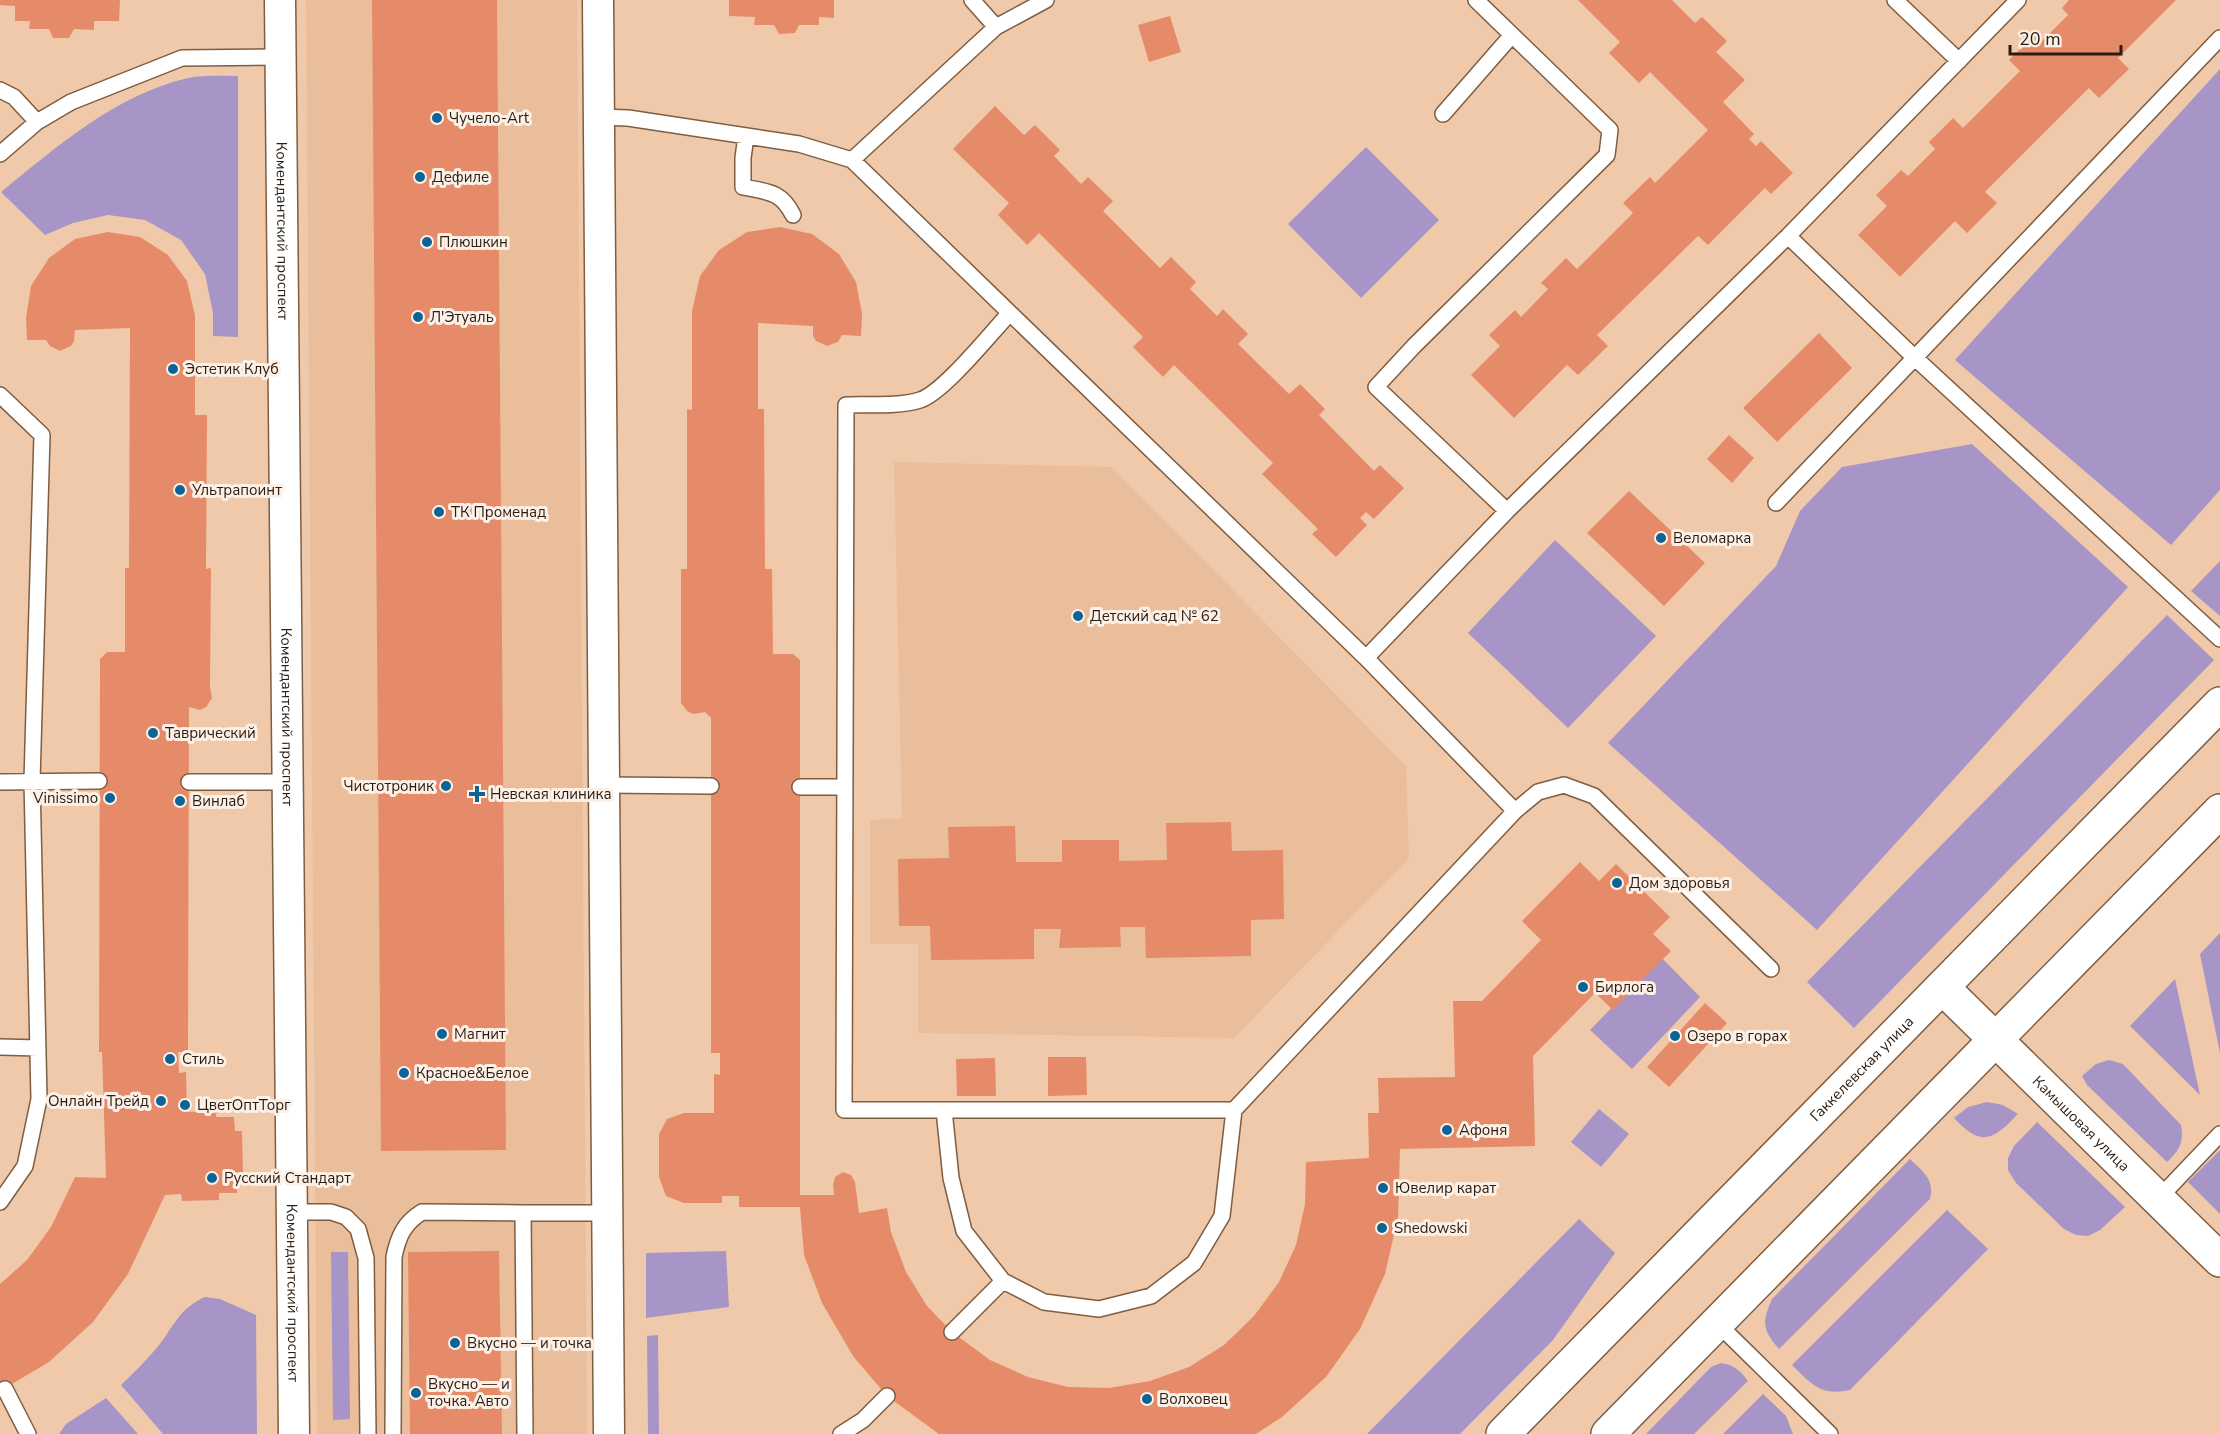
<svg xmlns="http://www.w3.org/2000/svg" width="2220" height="1434" viewBox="0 0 2220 1434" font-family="'Nunito Sans',sans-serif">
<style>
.built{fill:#eabe9a}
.green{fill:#a795c7}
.building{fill:#e68b69}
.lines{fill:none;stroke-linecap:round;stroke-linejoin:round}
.service-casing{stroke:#7e5d41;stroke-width:18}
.minor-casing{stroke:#7e5d41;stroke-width:33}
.tertiary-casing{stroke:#7e5d41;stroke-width:36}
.secondary-casing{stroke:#7e5d41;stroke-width:36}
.service{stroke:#fff;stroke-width:15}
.minor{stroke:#fff;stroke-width:30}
.tertiary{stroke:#fff;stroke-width:33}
.secondary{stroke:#fff;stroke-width:33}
.poi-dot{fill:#0c6495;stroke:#fcf0e7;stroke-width:2}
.labels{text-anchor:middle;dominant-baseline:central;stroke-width:6;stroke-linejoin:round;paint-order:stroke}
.poi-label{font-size:15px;fill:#2b1d11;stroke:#fcf0e7;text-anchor:start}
.street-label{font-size:15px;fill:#2b1d11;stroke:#fcf0e7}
</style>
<rect width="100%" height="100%" fill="#f0c9aa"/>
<path class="built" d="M 306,0 L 577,0 L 587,1434 L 317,1434 Z
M 894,462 L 1112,467 L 1406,766 L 1409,858 L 1234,1038 L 918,1033 L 918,944 L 870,944 L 870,820 L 902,818 Z"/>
<path class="green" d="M 2220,69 L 2220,490 L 2171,545 L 1955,360 Z
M 238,76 L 238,337 L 213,336 L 213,313 L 205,274 L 181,240 L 145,220 L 108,215 L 73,223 L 45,235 L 1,192 C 58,146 115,95 188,78 C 203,75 222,76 238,76 Z
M 1366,147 L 1439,220 L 1361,298 L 1288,224 Z
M 1972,444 L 2128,587 L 1817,930 L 1608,743 L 1776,566 L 1800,511 L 1842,467 Z
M 1555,540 L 1656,636 L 1568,728 L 1468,633 Z
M 2220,561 L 2220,616 L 2191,591 Z
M 2167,615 L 2214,660 L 1854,1028 L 1807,982 Z
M 2220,933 L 2220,1053 L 2200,954 Z
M 1661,957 L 1700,997 L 1632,1069 L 1590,1030 Z
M 2175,979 L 2200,1095 L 2130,1026 Z
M 2109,1060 L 2123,1064 L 2181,1125 C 2184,1142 2180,1150 2167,1162 L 2087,1085 L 2082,1076 L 2096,1064 Z
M 1987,1102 L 2003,1105 L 2018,1114 C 1993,1140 1982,1148 1954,1118 L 1968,1107 Z
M 1599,1109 L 1629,1134 L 1601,1167 L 1571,1142 Z
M 2037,1122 L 2125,1207 L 2100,1230 L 2088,1236 L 2076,1235 L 2064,1229 L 2016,1183 L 2008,1170 L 2008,1158 L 2014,1146 Z
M 2220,1150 L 2220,1214 L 2188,1182 Z
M 1910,1159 C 1923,1172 1935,1179 1930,1199 L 1779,1349 C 1762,1330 1762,1322 1772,1299 Z
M 1947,1210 L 1988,1249 L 1850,1390 C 1821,1396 1812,1385 1792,1365 Z
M 1579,1219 L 1615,1253 L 1553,1340 L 1460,1434 L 1367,1434 Z
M 726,1251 L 729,1307 L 646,1318 L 646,1253 Z
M 331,1252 L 348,1252 L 350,1419 L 333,1420 Z
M 205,1297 L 220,1299 L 256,1315 L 257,1434 L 163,1434 L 121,1385 C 132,1374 144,1363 154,1351 C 173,1330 177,1309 205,1297 Z
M 658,1335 L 659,1434 L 648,1434 L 647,1336 Z
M 1721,1363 C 1734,1365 1740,1370 1748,1381 L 1694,1434 L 1646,1434 L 1711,1367 Z
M 1763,1394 L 1786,1416 L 1793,1434 L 1723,1434 Z
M 106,1398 L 138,1434 L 59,1434 L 66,1424 Z"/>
<path class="building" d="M 0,0 L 120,0 L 119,21 L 94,21 L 94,30 L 74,29 L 69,38 L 53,38 L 49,29 L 29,29 L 30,21 L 15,21 L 15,6 L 0,5 Z
M 372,0 L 497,0 L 506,1150 L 381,1151 Z
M 729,0 L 834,0 L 834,18 L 819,17 L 819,25 L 799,25 L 795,33 L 779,34 L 774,25 L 754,25 L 755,17 L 729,16 Z
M 1578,0 L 1672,0 L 1695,23 L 1702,17 L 1727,41 L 1716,52 L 1745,80 L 1723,102 L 1754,134 L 1749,139 L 1756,146 L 1761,141 L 1793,173 L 1771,194 L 1765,188 L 1708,245 L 1698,236 L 1597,335 L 1608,346 L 1578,375 L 1567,365 L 1514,418 L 1471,375 L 1500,346 L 1489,335 L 1515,310 L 1521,317 L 1548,289 L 1541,283 L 1566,258 L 1577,269 L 1633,213 L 1623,203 L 1650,177 L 1655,183 L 1708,130 L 1650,72 L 1639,83 L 1609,53 L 1620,42 Z
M 2069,0 L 2176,0 L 2118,58 L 2129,69 L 2099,98 L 2089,88 L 1985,192 L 1997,203 L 1967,233 L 1955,221 L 1900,277 L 1858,235 L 1887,206 L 1876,195 L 1901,170 L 1908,176 L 1935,149 L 1929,142 L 1953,118 L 1963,128 L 2020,71 L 2009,60 L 2034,35 L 2041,42 L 2068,15 L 2062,8 Z
M 1170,16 L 1181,52 L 1149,62 L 1138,25 Z
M 995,106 L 1024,135 L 1035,125 L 1060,150 L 1054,156 L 1081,184 L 1088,177 L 1113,201 L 1103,211 L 1160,268 L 1171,257 L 1196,282 L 1190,289 L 1217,316 L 1223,309 L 1248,334 L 1238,344 L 1289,394 L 1300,384 L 1325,409 L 1319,415 L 1374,471 L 1380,465 L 1404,488 L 1374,519 L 1366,512 L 1360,518 L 1367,525 L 1336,557 L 1312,534 L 1318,529 L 1262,474 L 1273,463 L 1174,365 L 1163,377 L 1133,347 L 1143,337 L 1039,233 L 1027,245 L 998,215 L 1009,203 L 953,149 Z
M 780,227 L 812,234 L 839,254 L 856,282 L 862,314 L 861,336 L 842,335 L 838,342 L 827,346 L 816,341 L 813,336 L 813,326 L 758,323 L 758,409 L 764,409 L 765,569 L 772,569 L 773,654 L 793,654 L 800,660 L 800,1195 L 834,1195 L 833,1185 L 835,1177 L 843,1172 L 851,1175 L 855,1182 L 859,1213 L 887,1208 L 891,1232 L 906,1272 L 927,1306 L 952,1332 L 990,1360 L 1028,1377 L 1068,1387 L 1109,1388 L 1150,1381 L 1189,1367 L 1224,1345 L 1254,1316 L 1279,1282 L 1296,1245 L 1305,1204 L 1306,1162 L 1369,1158 L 1368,1113 L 1379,1113 L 1378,1078 L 1455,1077 L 1453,1001 L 1482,1001 L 1541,940 L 1522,921 L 1580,862 L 1599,881 L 1616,864 L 1670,917 L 1653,934 L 1671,951 L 1613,1010 L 1595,993 L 1533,1056 L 1535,1146 L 1400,1149 L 1398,1217 L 1385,1274 L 1360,1329 L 1326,1377 L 1282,1417 L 1256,1434 L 939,1434 L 887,1396 L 853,1356 L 822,1303 L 804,1255 L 800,1207 L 739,1207 L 739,1196 L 722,1196 L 722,1203 L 684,1203 L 666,1196 L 659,1177 L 659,1134 L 667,1119 L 684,1113 L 714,1113 L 714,1074 L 720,1075 L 720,1053 L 711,1053 L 711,718 L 705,712 L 694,714 L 688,712 L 681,703 L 681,569 L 687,569 L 687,409 L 692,410 L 692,311 L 700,276 L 719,250 L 747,232 Z
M 108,232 L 140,237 L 168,255 L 187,281 L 195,316 L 195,415 L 207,415 L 206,569 L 211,568 L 210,687 L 212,698 L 206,707 L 200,710 L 189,707 L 188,1052 L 178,1052 L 179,1073 L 186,1072 L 187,1112 L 216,1111 L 216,1117 L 234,1117 L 235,1131 L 242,1131 L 243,1174 L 236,1174 L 237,1193 L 219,1193 L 219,1200 L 182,1201 L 181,1194 L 165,1195 L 128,1274 L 93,1322 L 49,1362 L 0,1391 L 0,1284 L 27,1260 L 51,1227 L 75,1177 L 106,1178 L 102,1052 L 99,1052 L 100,659 L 107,652 L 125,652 L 125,568 L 129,568 L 130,328 L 75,330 L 74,341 L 71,346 L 60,351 L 50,346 L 46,340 L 27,340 L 26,318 L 31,286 L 49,258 L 75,239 Z
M 1819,333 L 1852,368 L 1777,442 L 1743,408 Z
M 1729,435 L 1754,458 L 1732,483 L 1707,459 Z
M 1629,491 L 1705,563 L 1664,606 L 1587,533 Z
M 1231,822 L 1232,851 L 1283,850 L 1284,919 L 1251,920 L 1251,956 L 1146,958 L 1145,927 L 1120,927 L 1121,947 L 1059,948 L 1061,929 L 1034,929 L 1034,959 L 931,960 L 930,926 L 899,926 L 898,859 L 949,858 L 948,827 L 1015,826 L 1016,862 L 1062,862 L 1062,840 L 1119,840 L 1119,861 L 1167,860 L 1166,823 Z
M 1705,1003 L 1727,1023 L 1669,1087 L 1647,1067 Z
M 1048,1057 L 1086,1057 L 1087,1095 L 1048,1096 Z
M 995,1058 L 996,1096 L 957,1096 L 956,1059 Z
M 499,1251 L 502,1434 L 410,1434 L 408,1252 Z"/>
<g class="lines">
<defs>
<path id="service" d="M 972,0 L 996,27
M 1476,0 L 1610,130 L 1607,155 L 1414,346 L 1376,387 L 1507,511 L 1788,236 L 1914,357 L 2220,639
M 1895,0 L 1959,61
M 0,90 L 14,97 L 37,122
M 1443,114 L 1512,35
M 599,117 L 628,118 L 799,144 L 852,160 L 996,27 L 1046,0
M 746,136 L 743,158 L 743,187 C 768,192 781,191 793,215
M 0,154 L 37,122 L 71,102 L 182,58 L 281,57
M 852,160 L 1366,658 L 1515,811
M 1788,236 L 2018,0
M 1009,314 C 990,334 943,393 920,400 C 897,407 870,404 846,405 L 844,1110 L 1234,1110 L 1515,811 L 1538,792 L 1564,785 L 1594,796 L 1771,969
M 0,395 L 42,435 L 32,781 L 39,1099 L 25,1166 L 0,1202
M 1776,503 L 2220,38
M 1366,658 L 1507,511
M 0,782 L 99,781
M 189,782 L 288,782
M 604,785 L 711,786
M 800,787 L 844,787
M 0,1047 L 38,1048
M 944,1110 L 951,1178 L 964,1231 L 1003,1281 L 1044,1302 L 1099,1309 L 1151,1296 L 1194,1263 L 1222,1216 L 1234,1110
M 2158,1199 L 2220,1134
M 292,1212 L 331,1212 L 346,1217 L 358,1229 L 366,1258 L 368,1434
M 523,1213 L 608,1213
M 1717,1323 L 1830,1434
M 952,1332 L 1003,1281
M 5,1389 L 28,1434
M 393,1434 L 394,1257 C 398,1237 404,1223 422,1212 L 523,1213 L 525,1434
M 841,1434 L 863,1420 L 887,1396"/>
<g id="minor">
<path id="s1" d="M 280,0 L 294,1434"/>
<path d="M 598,0 L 609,1434"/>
</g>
<g id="tertiary">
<path id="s2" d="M 1942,987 L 2220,1260"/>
</g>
<g id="secondary">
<path id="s3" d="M 1503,1434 L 2220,704"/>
<path d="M 1608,1434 L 2220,811"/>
</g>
</defs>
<use href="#service" class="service-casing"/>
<use href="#minor" class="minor-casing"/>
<use href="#tertiary" class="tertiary-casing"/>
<use href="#secondary" class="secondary-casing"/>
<use href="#service" class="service"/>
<use href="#minor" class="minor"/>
<use href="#tertiary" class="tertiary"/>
<use href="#secondary" class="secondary"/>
</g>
<g class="poi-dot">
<circle cx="437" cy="118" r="6"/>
<circle cx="420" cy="177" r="6"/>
<circle cx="427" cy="242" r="6"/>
<circle cx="418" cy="317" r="6"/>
<circle cx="173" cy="369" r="6"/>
<circle cx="180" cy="490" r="6"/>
<circle cx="439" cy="512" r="6"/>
<circle cx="1661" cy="538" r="6"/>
<circle cx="1078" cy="616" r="6"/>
<circle cx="153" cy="733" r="6"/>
<circle cx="446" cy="786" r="6"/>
<path d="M474 785h6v6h6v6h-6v6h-6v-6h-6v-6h6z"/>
<circle cx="110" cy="798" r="6"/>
<circle cx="180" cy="801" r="6"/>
<circle cx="1617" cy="883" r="6"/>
<circle cx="1583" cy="987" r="6"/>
<circle cx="442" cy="1034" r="6"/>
<circle cx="1675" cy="1036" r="6"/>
<circle cx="170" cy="1059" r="6"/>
<circle cx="404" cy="1073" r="6"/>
<circle cx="161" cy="1101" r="6"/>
<circle cx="185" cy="1105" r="6"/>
<circle cx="1447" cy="1130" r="6"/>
<circle cx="212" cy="1178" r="6"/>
<circle cx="1383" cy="1188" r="6"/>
<circle cx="1382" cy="1228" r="6"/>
<circle cx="455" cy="1343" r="6"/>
<circle cx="416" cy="1393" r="6"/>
<circle cx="1147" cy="1399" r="6"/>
</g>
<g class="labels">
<g class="poi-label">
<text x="449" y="118">Чучело-Art</text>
<text x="432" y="177">Дефиле</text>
<text x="439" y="242">Плюшкин</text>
<text x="430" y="317">Л'Этуаль</text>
<text x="185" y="369">Эстетик Клуб</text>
<text x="192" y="490">Ультрапоинт</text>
<text x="451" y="512">ТК Променад</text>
<text x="1673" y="538">Веломарка</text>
<text x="1090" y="616">Детский сад № 62</text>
<text x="165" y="733">Таврический</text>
<text x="434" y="786" text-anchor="end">Чистотроник</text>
<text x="490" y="794">Невская клиника</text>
<text x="98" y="798" text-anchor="end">Vinissimo</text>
<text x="192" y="801">Винлаб</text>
<text x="1629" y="883">Дом здоровья</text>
<text x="1595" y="987">Бирлога</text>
<text x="454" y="1034">Магнит</text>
<text x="1687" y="1036">Озеро в горах</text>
<text x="182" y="1059">Стиль</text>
<text x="416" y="1073">Красное&amp;Белое</text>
<text x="149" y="1101" text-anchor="end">Онлайн Трейд</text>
<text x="197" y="1105">ЦветОптТорг</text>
<text x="1459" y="1130">Афоня</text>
<text x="224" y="1178">Русский Стандарт</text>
<text x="1395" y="1188">Ювелир карат</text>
<text x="1394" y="1228">Shedowski</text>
<text x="467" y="1343">Вкусно — и точка</text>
<text x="428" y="1384">Вкусно — и<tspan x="428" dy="17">точка. Авто</tspan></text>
<text x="1159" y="1399">Волховец</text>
</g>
<g class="street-label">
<text stroke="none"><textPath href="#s1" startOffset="231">Комендантский проспект</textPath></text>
<text stroke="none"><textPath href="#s1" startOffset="717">Комендантский проспект</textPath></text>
<text stroke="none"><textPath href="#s3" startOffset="512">Гаккелевская улица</textPath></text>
<text stroke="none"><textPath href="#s2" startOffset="195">Камышовая улица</textPath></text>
<text stroke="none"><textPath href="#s1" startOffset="1293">Комендантский проспект</textPath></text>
</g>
</g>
<path d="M2010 45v9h111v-9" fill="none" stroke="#2b1d11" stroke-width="3"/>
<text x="2019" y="45" font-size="18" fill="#2b1d11" stroke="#fcf0e7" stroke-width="4.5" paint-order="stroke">20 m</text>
</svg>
